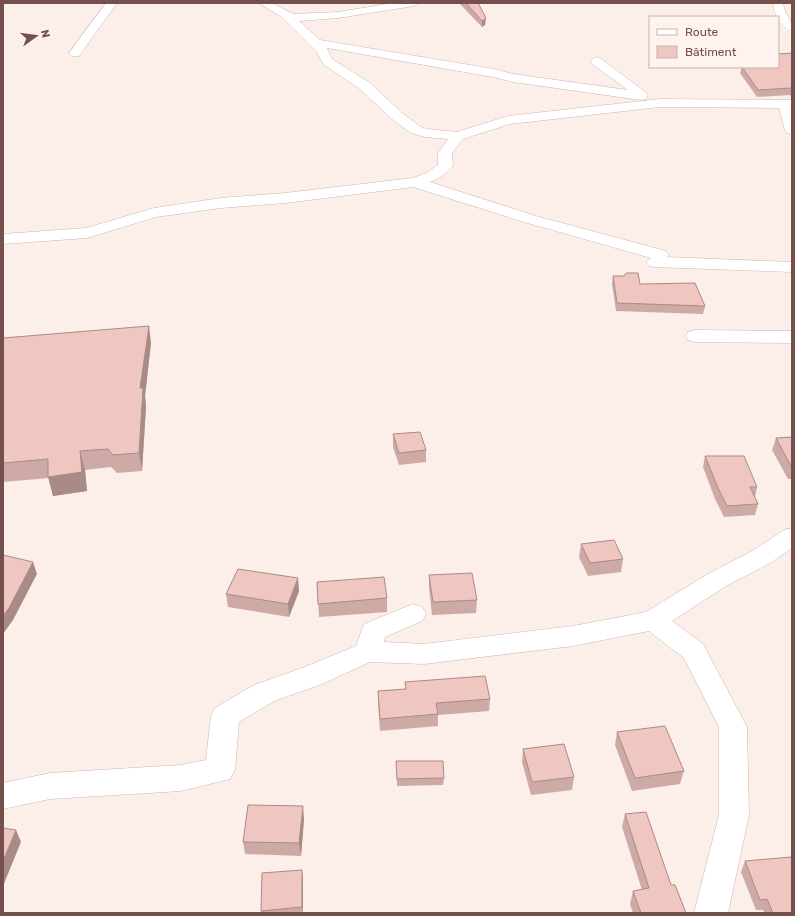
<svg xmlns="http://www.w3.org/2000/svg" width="795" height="916" viewBox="0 0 795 916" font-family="Rubik,sans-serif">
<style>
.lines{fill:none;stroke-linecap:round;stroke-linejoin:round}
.street-casing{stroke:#cfb6b1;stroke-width:1}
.street{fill:#fff;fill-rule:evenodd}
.wall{fill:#ceaaa6}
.shaded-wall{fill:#a88b87}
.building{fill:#f0c6c1;stroke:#a88b87}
</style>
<rect width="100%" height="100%" fill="#fceee8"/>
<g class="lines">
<defs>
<path id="street" d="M 106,3 L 117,3 L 79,56 L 71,56 L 69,53 Z
M 259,3 L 272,3 L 293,14 L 338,12 L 393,3 L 419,3 L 414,6 L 338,18 L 299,21 L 320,40 L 494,69 L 513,74 L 628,90 L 592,64 L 590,61 L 596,57 L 600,58 L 648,94 L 646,99 L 641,100 L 513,82 L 493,77 L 327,48 L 332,59 L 370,83 L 402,113 L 421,127 L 427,129 L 457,132 L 508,116 L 660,99 L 792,100 L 792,134 L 787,133 L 785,130 L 779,108 L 660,107 L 510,124 L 463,139 L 452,153 L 453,165 C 447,174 440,178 430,182 L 536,216 L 666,251 L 669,255 L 667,257 L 792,262 L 792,272 L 655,267 L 649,266 L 646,262 L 651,258 L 524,222 L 413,187 L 285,203 L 221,208 L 156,217 L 87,238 L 3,244 L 3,234 L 86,228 L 154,208 L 221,198 L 285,193 L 413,178 L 426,173 L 438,165 L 438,153 L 448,139 L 425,137 L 411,133 L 392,119 L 360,89 L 323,64 L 317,52 L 283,18 Z
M 773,3 L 783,3 C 785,16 792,18 792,31 C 780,28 774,14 773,3 Z
M 695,330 L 792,331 L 792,343 L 695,342 L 688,340 L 686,336 L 688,332 Z
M 792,528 L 792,548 L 772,562 L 726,586 L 672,621 L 703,644 L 747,727 L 749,815 L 728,913 L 694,913 L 719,815 L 719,727 L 684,658 L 649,631 L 573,646 L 424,664 L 370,662 L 322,684 L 274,701 L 239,722 L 235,770 L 230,779 L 181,791 L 50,799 L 3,809 L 3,783 L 50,773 L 181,765 L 206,760 L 211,716 L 215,708 L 254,685 L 302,668 L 356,646 L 364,624 L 413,604 L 422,607 L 426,614 L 422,621 L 385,637 L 384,642 L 424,644 L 573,626 L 646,612 L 708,574 L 754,550 L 784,530 Z"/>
</defs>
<use href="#street" class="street-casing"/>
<use href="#street" class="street"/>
</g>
<path class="wall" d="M 459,3 L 478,3 L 485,25 L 482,27 Z
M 792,54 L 792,97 L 791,97 L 790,95 L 757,97 L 740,73 L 742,67 L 778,67 Z
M 613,276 L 705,306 L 703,314 L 616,311 L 612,284 Z
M 3,338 L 151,343 L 145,396 L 146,406 L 142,471 L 117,473 L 111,467 L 85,470 L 87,491 L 53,496 L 49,478 L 3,482 Z
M 393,434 L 426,450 L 426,462 L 399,465 L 393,447 Z
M 792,437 L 792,479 L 788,479 L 772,450 L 776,438 Z
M 705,456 L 757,487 L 755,497 L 758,504 L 755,515 L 724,517 L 715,499 L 703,467 Z
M 581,544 L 623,559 L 621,572 L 588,576 L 579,557 Z
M 429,575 L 477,600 L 476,613 L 432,615 L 429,588 Z
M 317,582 L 387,598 L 387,612 L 319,617 Z
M 299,591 L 289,617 L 228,607 L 226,594 Z
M 405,682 L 490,699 L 489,711 L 438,715 L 438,726 L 380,731 L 378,703 L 378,691 L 405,689 Z
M 617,732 L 684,771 L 680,784 L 632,791 L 615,745 Z
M 523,749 L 574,777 L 572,790 L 531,795 L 522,762 Z
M 396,761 L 444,778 L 443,785 L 397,786 Z
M 625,814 L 686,913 L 633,913 L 630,904 L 633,891 L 642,890 L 622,827 Z
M 304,819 L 301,856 L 245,854 L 243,842 Z
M 745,861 L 792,913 L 765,913 L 763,910 L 756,910 L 741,872 Z
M 302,870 L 303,883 L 303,913 L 261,913 L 261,911 Z"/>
<path class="shaded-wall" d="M 486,18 L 485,25 L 482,27 L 482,21 Z
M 149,326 L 151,343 L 145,396 L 146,406 L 142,471 L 139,453 L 140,388 Z
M 80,451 L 85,470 L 87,491 L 53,496 L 48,477 Z
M 33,562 L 37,574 L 13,620 L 3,634 L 3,616 Z
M 298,578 L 299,591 L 289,617 L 288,604 Z
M 303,806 L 304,819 L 301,856 L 299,843 Z
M 16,830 L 21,842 L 3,886 L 3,861 Z
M 302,870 L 303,883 L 303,913 L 302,907 Z"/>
<path class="building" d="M 466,3 L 478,3 L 486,18 L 482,21 Z
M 792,53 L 792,90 L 791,88 L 758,90 L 742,67 L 778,67 L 778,54 Z
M 626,273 L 638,273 L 640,284 L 695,283 L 705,306 L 617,303 L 613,276 L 624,276 Z
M 149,326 L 140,388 L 143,388 L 139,453 L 113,455 L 108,449 L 80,451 L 82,472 L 48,477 L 48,459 L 3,463 L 3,338 Z
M 420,432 L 426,450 L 399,453 L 393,434 Z
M 792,437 L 792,466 L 791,466 L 776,438 Z
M 705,456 L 744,456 L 757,487 L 750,487 L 758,504 L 727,506 L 718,488 Z
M 614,540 L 623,559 L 590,563 L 581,544 Z
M 3,555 L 33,562 L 9,608 L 3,616 Z
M 238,569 L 298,578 L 288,604 L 226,594 Z
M 472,573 L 477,600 L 433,602 L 429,575 Z
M 384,577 L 387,598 L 318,604 L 317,582 Z
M 485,676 L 490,699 L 436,703 L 438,714 L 380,719 L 378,691 L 406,689 L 405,682 Z
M 665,726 L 684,771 L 635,778 L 617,732 Z
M 564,744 L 574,777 L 532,782 L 523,749 Z
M 396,761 L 443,761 L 444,778 L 397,779 Z
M 248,805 L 303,806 L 299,843 L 243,842 Z
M 646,812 L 671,885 L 675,885 L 686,913 L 641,913 L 633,891 L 649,888 L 625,814 Z
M 3,828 L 16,830 L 3,861 Z
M 791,857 L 792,860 L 792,913 L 773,913 L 767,899 L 760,900 L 745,861 Z
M 302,870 L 302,907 L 261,911 L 262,873 Z"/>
<rect width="795" height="916" fill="none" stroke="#75504d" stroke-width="8"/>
<rect x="649" y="16" width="130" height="52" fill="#fef3ee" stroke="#c7b2ae"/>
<rect x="657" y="29" width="20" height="6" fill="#ffffff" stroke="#c7b2ae"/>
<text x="685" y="36" font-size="12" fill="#75504d">Route</text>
<rect x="657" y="46" width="20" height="12" fill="#f0c6c1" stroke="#c7b2ae"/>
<text x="685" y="56" font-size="12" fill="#75504d">Bâtiment</text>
<g transform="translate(36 36) rotate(76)" stroke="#fef3ee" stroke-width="3" paint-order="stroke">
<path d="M0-3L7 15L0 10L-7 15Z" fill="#75504d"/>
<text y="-6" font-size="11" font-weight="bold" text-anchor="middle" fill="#75504d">N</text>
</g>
</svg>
